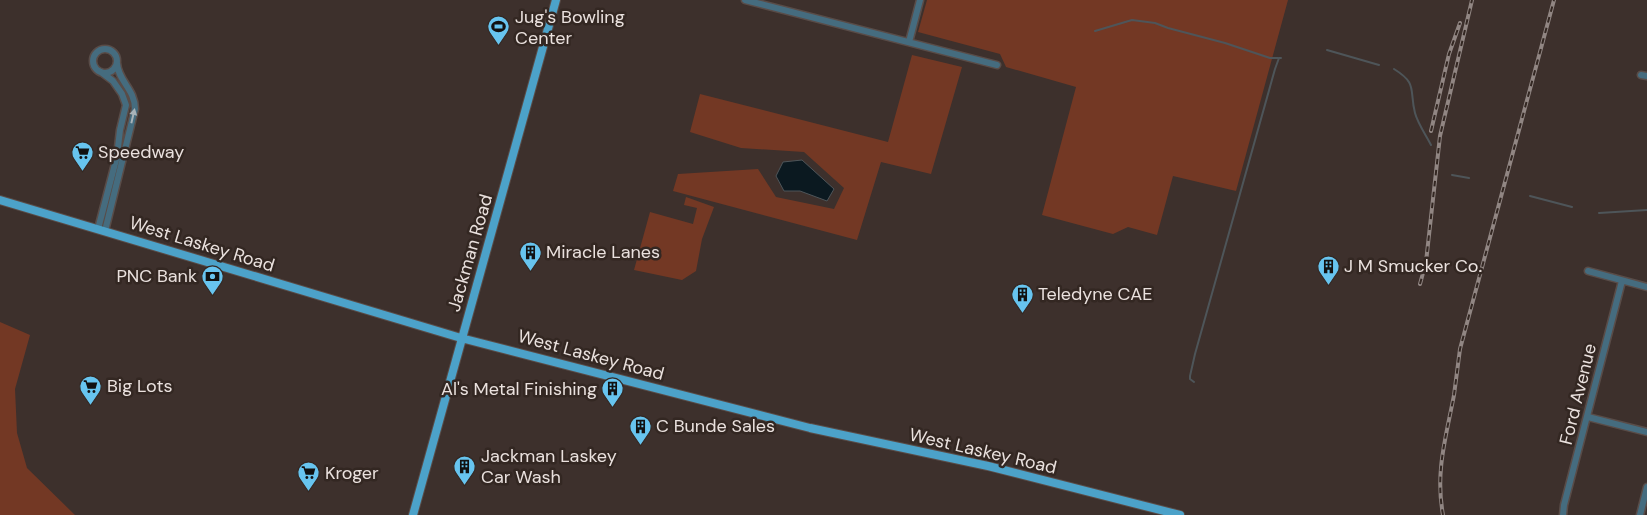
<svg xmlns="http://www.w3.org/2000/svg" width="1647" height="515" viewBox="0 0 1647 515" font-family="'DM Sans',sans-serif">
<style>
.green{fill:#733824}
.water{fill:#0b1920;stroke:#4e5559}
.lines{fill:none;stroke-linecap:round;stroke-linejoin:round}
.stream{stroke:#4e5559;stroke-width:2}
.minor-casing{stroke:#594c48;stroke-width:9}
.major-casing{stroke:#594c48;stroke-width:10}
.minor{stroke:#456c7f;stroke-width:6}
.major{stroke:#4ca2c9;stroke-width:8}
.rail-casing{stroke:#918683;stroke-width:4}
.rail{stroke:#332722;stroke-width:2;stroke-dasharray:5.5;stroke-linecap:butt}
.oneway{fill:#a8b2b8}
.labels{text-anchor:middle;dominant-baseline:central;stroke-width:5;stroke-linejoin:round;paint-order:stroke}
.poi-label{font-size:18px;fill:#eae1de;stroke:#332722;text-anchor:start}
.street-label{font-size:18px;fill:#eae1de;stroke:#332722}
</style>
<rect width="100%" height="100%" fill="#3d302c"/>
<path class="green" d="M 927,0 L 1288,0 L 1236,191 L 1173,176 L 1157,235 L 1128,227 L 1113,234 L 1042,215 L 1076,87 L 1006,67 L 1000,54 L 918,32 Z
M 912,55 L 962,67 L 931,174 L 881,162 L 857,240 L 673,191 L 678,174 L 758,169 L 776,197 L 834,209 L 844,188 L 804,152 L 741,148 L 690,132 L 700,94 L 888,142 Z
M 686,197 L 714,207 L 702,239 L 696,271 L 682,280 L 634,270 L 650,212 L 693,224 L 697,208 L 684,205 Z
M 0,322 L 30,335 L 15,389 L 17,433 L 27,468 L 75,515 L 0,515 Z"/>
<path class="water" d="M 802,160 L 834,189 L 827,201 L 800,191 L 784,191 L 776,176 L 783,162 Z"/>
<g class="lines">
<path class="stream" d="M 1095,31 L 1132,20 L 1155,23 L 1168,28 L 1225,43 L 1270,58 L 1278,58
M 1327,50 L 1379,65
M 1394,69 C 1418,84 1409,89 1415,113 C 1418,124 1426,135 1431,145
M 1452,175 L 1469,178
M 1530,196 L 1572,207
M 1599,213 L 1647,210
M 1194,382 L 1190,379 L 1190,376 L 1195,354 L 1275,69 L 1279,58 L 1281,58"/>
<defs>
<path id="minor" d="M 745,0 L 997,65
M 909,42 L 920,0
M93 61a12 12 0 1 1 24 0a12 12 0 1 1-24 0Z
M 1641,75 L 1647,76
M 98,229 L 117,156 L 120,130 L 126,105 L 122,94 L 113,81 L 101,72
M 105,231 L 135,109 C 135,89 118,81 117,63
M 1588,271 L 1647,287
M 1588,417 L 1647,432
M 1563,515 L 1564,505 L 1622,281
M 1640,515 L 1647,487"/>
<path id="major" d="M 0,200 L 461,338 L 810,428 L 988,466 L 1180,515
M 413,515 L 556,0"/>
</defs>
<use href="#minor" class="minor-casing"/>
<use href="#major" class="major-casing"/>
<use href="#minor" class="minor"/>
<use href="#major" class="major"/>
<defs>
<path id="rail" d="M 1431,131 L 1449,54 L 1460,23
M 1420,284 L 1426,262 L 1440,136 L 1472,0
M 1443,515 C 1435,472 1446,437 1454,395 C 1456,380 1458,364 1460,349 L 1554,0"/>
</defs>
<use href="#rail" class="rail-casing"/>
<use href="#rail" class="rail"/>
</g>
<defs><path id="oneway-solid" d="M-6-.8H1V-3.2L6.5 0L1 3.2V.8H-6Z" transform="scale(1.25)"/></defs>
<use class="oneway" href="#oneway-solid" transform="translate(133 116) rotate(-77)"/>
<defs>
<symbol id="stadium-pin" viewBox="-11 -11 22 30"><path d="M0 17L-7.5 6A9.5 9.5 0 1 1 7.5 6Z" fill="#67c4ef" stroke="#332722"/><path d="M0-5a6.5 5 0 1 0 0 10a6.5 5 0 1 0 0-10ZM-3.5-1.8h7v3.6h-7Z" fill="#111"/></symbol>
<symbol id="supermarket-pin" viewBox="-11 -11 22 30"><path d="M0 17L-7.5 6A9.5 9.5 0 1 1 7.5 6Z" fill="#67c4ef" stroke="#332722"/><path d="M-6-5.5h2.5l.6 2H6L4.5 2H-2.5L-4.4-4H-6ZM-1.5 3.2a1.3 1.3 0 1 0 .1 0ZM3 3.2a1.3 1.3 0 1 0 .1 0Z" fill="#111"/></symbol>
<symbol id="building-pin" viewBox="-11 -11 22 30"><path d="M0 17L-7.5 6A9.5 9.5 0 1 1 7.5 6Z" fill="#67c4ef" stroke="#332722"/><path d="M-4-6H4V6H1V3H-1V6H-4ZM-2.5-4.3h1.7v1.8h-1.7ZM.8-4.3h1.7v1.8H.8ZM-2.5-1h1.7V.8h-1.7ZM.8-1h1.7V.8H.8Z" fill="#111"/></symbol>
<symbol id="bank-pin" viewBox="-11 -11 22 30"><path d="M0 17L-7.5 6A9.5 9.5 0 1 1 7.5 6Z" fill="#67c4ef" stroke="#332722"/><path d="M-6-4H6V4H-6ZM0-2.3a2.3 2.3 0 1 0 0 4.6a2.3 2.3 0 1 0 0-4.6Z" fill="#111"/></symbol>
</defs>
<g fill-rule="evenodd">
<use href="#stadium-pin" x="486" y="14" width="25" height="34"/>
<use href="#supermarket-pin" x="70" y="140" width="25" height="34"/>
<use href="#building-pin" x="518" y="240" width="25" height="34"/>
<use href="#building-pin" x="1316" y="254" width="25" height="34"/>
<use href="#bank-pin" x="200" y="264" width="25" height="34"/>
<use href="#building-pin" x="1010" y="282" width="25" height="34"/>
<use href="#supermarket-pin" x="78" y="374" width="25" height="34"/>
<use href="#building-pin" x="600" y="376" width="25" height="34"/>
<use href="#building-pin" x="628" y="414" width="25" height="34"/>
<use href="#building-pin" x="452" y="454" width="25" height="34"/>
<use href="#supermarket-pin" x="296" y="460" width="25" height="34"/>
</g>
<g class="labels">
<g class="poi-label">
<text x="515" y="17">Jug's Bowling<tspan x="515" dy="21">Center</tspan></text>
<text x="98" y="152">Speedway</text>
<text x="546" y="252">Miracle Lanes</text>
<text x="1344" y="266">J M Smucker Co.</text>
<text x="197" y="276" text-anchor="end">PNC Bank</text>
<text x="1038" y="294">Teledyne CAE</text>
<text x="107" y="386">Big Lots</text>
<text x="597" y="389" text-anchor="end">Al's Metal Finishing</text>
<text x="656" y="426">C Bunde Sales</text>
<text x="481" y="456">Jackman Laskey<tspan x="481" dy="21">Car Wash</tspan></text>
<text x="325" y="473">Kroger</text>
</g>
<g class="street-label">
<text transform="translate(202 244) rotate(17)">West Laskey Road</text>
<text transform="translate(470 253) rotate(-74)">Jackman Road</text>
<text transform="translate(591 355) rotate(15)">West Laskey Road</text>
<text transform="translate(1578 394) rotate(-76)">Ford Avenue</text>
<text transform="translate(983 451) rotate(13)">West Laskey Road</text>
</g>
</g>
</svg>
